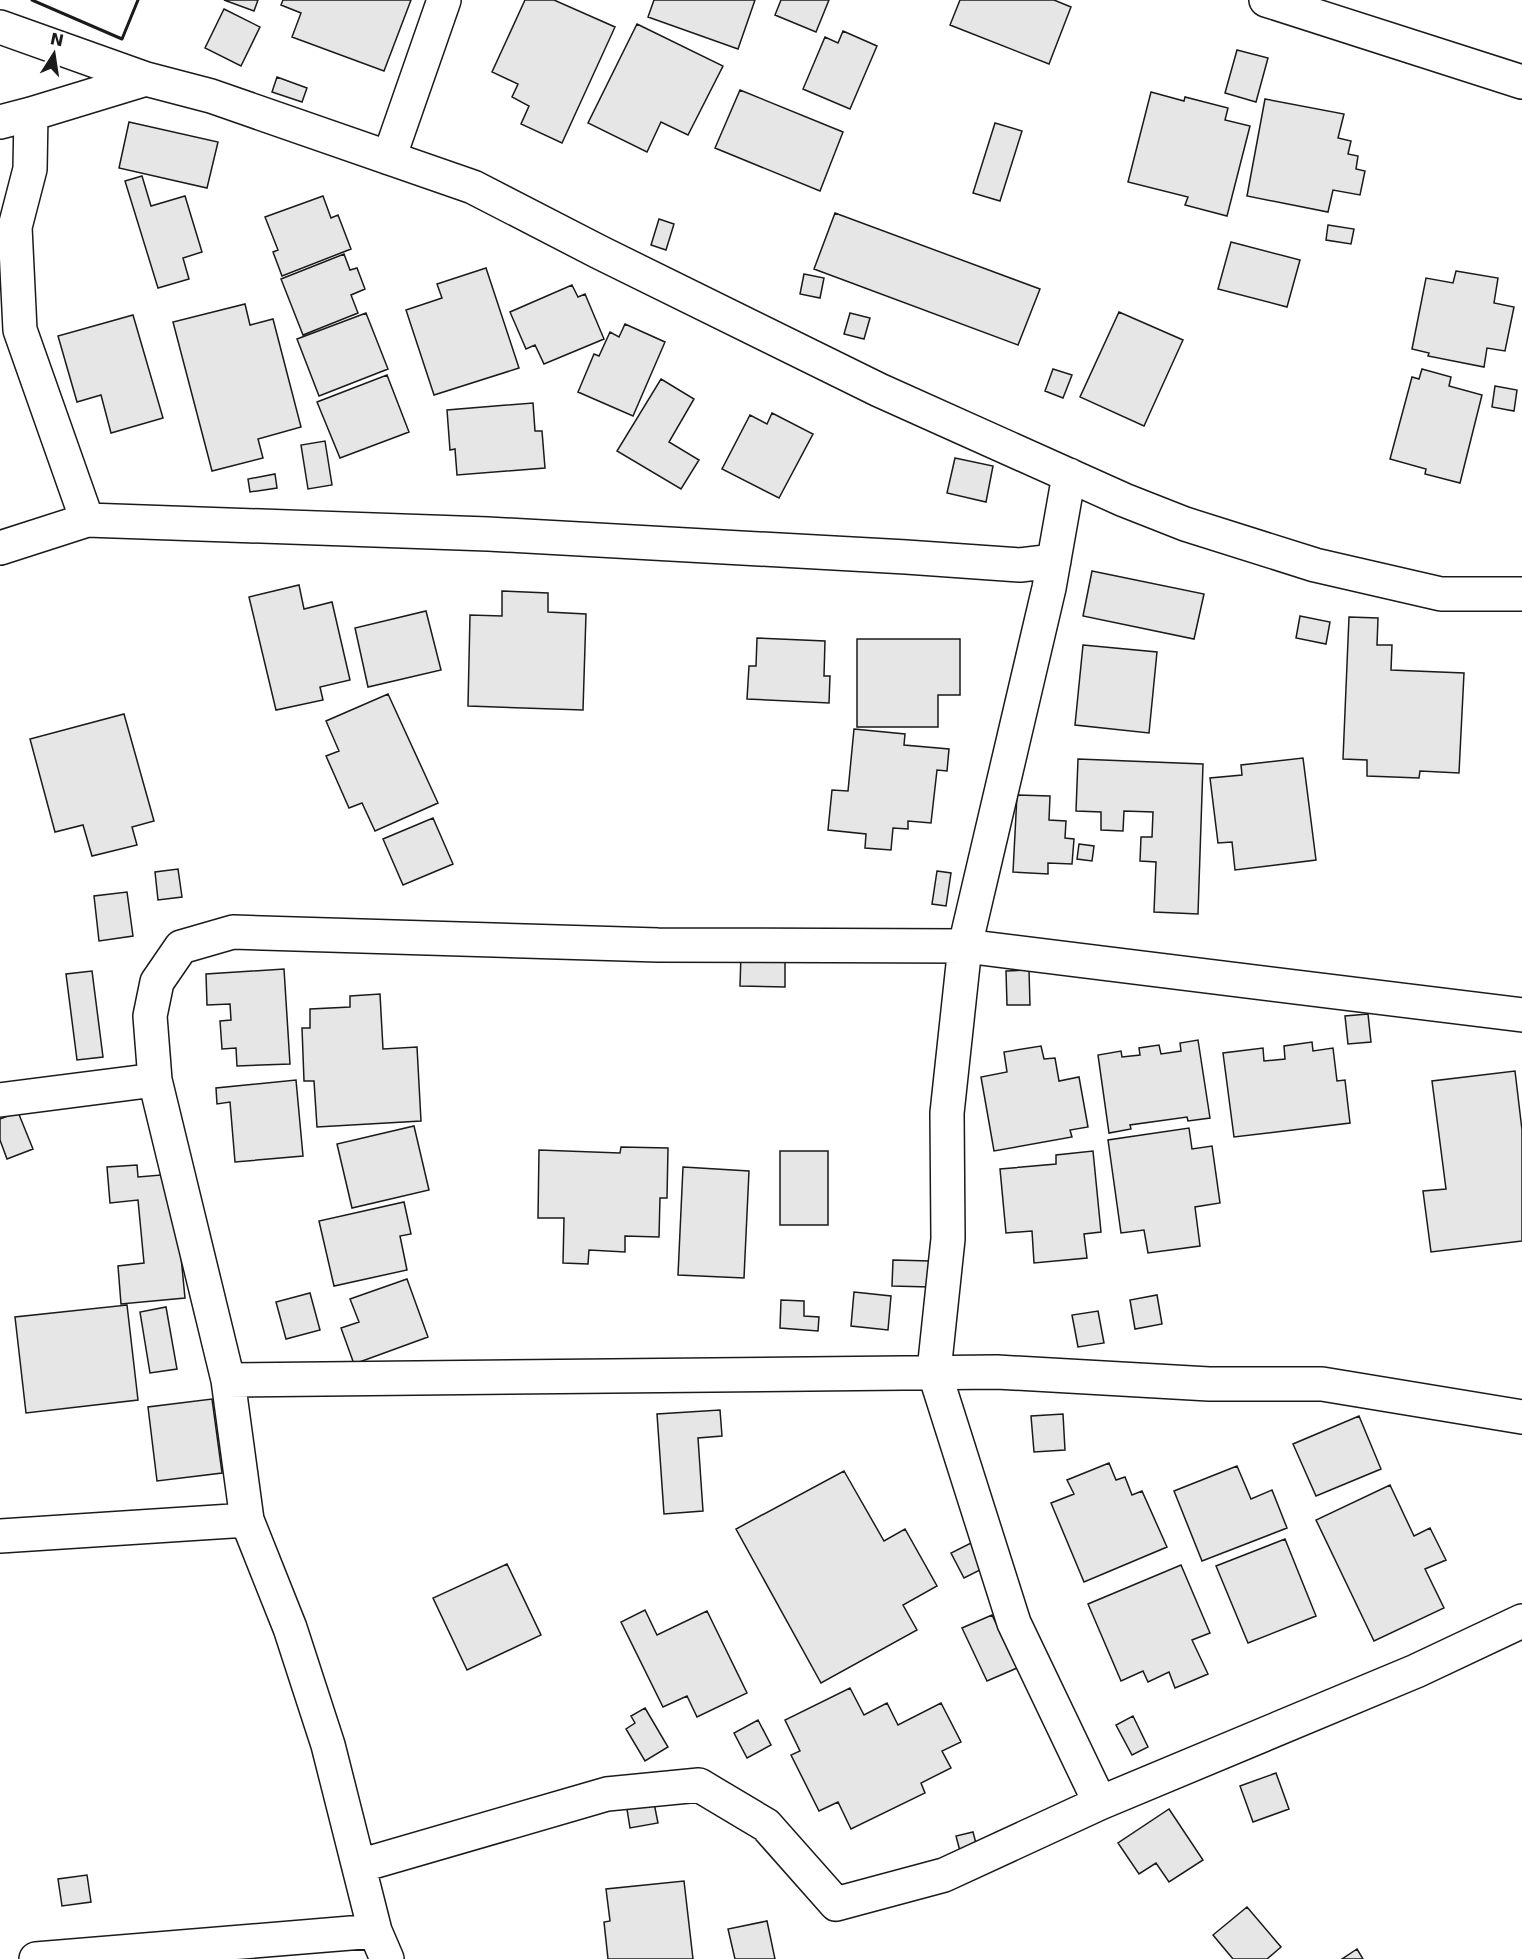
<svg xmlns="http://www.w3.org/2000/svg" width="1522" height="1959" viewBox="0 0 1522 1959" font-family="'DejaVu Sans',sans-serif">
<style>
.building{fill:#e6e6e6;stroke:#1a1a1a;stroke-width:1.5}
.lines{fill:none;stroke-linecap:round;stroke-linejoin:round}
.street-casing{stroke:#1a1a1a;stroke-width:36}
.street{stroke:#fff;stroke-width:33}
.wall{stroke:#1a1a1a;stroke-width:3}
</style>
<rect width="100%" height="100%" fill="#fff"/>
<path class="building" d="M 224,0 L 258,0 L 254,11 Z
M 283,0 L 411,0 L 384,71 L 292,37 L 301,13 L 281,5 Z
M 525,0 L 554,0 L 615,27 L 562,143 L 521,124 L 529,106 L 512,97 L 518,84 L 492,72 Z
M 654,0 L 755,0 L 738,49 L 648,17 Z
M 781,0 L 829,0 L 816,32 L 775,15 Z
M 960,0 L 1054,0 L 1071,7 L 1049,64 L 950,25 Z
M 224,9 L 260,27 L 241,66 L 205,48 Z
M 637,24 L 723,66 L 688,135 L 661,122 L 647,152 L 588,123 Z
M 843,31 L 877,46 L 850,109 L 803,89 L 825,37 L 838,43 Z
M 1237,50 L 1268,58 L 1256,102 L 1225,93 Z
M 277,77 L 307,88 L 302,102 L 272,92 Z
M 740,90 L 843,132 L 820,191 L 715,148 Z
M 1151,92 L 1184,101 L 1185,97 L 1228,108 L 1225,120 L 1250,126 L 1227,216 L 1185,205 L 1188,197 L 1128,182 Z
M 1265,99 L 1344,114 L 1338,138 L 1351,141 L 1348,154 L 1358,156 L 1356,169 L 1365,171 L 1360,195 L 1333,190 L 1328,212 L 1247,196 Z
M 129,122 L 218,142 L 207,188 L 119,168 Z
M 995,123 L 1022,131 L 1000,201 L 973,193 Z
M 142,176 L 151,206 L 185,196 L 202,252 L 183,258 L 189,279 L 158,288 L 125,181 Z
M 323,196 L 331,218 L 338,215 L 351,249 L 282,276 L 273,252 L 278,250 L 265,217 Z
M 835,213 L 1040,289 L 1018,345 L 814,269 Z
M 659,219 L 674,224 L 666,250 L 651,245 Z
M 1328,225 L 1354,229 L 1351,244 L 1326,240 Z
M 1231,242 L 1300,260 L 1287,307 L 1218,289 Z
M 344,254 L 350,270 L 357,268 L 365,289 L 351,295 L 358,313 L 303,335 L 281,279 Z
M 486,268 L 519,368 L 434,395 L 406,310 L 442,298 L 437,284 Z
M 1456,271 L 1498,278 L 1494,303 L 1514,307 L 1505,351 L 1487,348 L 1484,367 L 1428,356 L 1429,353 L 1412,349 L 1426,278 L 1453,283 Z
M 804,274 L 824,278 L 820,298 L 800,294 Z
M 572,285 L 578,297 L 585,294 L 604,339 L 544,364 L 535,345 L 526,349 L 510,312 Z
M 245,304 L 250,325 L 273,319 L 301,427 L 258,439 L 263,458 L 212,471 L 173,322 Z
M 1119,312 L 1183,340 L 1144,426 L 1080,397 Z
M 366,313 L 388,369 L 319,396 L 297,339 Z
M 850,313 L 870,318 L 864,339 L 844,334 Z
M 133,315 L 163,418 L 111,433 L 101,395 L 77,402 L 58,336 Z
M 625,324 L 665,342 L 633,416 L 578,392 L 594,354 L 599,356 L 610,332 L 619,337 Z
M 1053,369 L 1072,375 L 1063,398 L 1045,391 Z
M 1422,369 L 1451,377 L 1449,386 L 1482,395 L 1460,483 L 1425,474 L 1426,469 L 1390,459 L 1412,377 L 1419,379 Z
M 387,375 L 409,432 L 340,458 L 317,402 Z
M 661,379 L 694,399 L 669,442 L 699,460 L 681,489 L 617,451 Z
M 1495,386 L 1517,390 L 1514,411 L 1492,407 Z
M 533,403 L 535,431 L 542,431 L 545,468 L 457,475 L 455,449 L 450,450 L 447,410 Z
M 772,413 L 813,434 L 779,498 L 722,469 L 750,415 L 767,424 Z
M 325,441 L 332,485 L 308,489 L 301,445 Z
M 955,458 L 993,466 L 986,502 L 947,493 Z
M 275,474 L 277,488 L 250,492 L 248,479 Z
M 1092,571 L 1204,594 L 1194,639 L 1083,616 Z
M 299,585 L 304,609 L 332,602 L 350,680 L 320,687 L 323,700 L 276,710 L 249,597 Z
M 502,591 L 548,593 L 548,612 L 586,614 L 583,710 L 468,706 L 470,615 L 502,616 Z
M 426,611 L 441,670 L 368,687 L 355,628 Z
M 1300,616 L 1330,622 L 1326,644 L 1296,638 Z
M 1349,617 L 1378,618 L 1377,645 L 1392,645 L 1391,670 L 1464,673 L 1459,773 L 1420,771 L 1419,778 L 1367,776 L 1367,760 L 1343,759 Z
M 757,638 L 825,641 L 824,676 L 830,676 L 829,703 L 747,699 L 749,666 L 756,666 Z
M 857,639 L 960,639 L 960,695 L 938,695 L 938,727 L 857,727 Z
M 1083,645 L 1157,652 L 1149,733 L 1075,725 Z
M 388,694 L 438,803 L 375,831 L 362,803 L 349,808 L 326,756 L 339,751 L 326,721 Z
M 124,714 L 154,821 L 132,827 L 137,845 L 92,856 L 83,825 L 55,832 L 30,739 Z
M 854,729 L 905,734 L 904,745 L 949,749 L 947,771 L 937,770 L 931,823 L 908,821 L 908,829 L 893,828 L 891,850 L 865,848 L 866,834 L 828,830 L 832,790 L 848,791 Z
M 1303,758 L 1316,860 L 1235,870 L 1232,842 L 1218,843 L 1210,778 L 1242,775 L 1241,765 Z
M 1078,759 L 1203,764 L 1198,914 L 1154,912 L 1156,862 L 1140,861 L 1141,837 L 1152,837 L 1153,812 L 1124,811 L 1123,831 L 1101,830 L 1101,812 L 1076,811 Z
M 1017,795 L 1050,796 L 1049,820 L 1066,821 L 1065,838 L 1074,839 L 1072,864 L 1048,863 L 1048,874 L 1013,872 Z
M 433,818 L 453,864 L 403,885 L 383,839 Z
M 1079,844 L 1094,846 L 1092,861 L 1077,859 Z
M 178,869 L 182,897 L 158,900 L 155,872 Z
M 937,871 L 951,873 L 946,906 L 932,904 Z
M 127,892 L 133,936 L 99,941 L 94,896 Z
M 741,954 L 785,955 L 785,987 L 740,986 Z
M 284,969 L 290,1064 L 237,1066 L 236,1048 L 222,1049 L 220,1021 L 231,1020 L 230,1004 L 207,1005 L 206,974 Z
M 1029,970 L 1030,1005 L 1007,1005 L 1006,971 Z
M 92,971 L 103,1057 L 77,1060 L 66,974 Z
M 380,994 L 383,1049 L 417,1047 L 421,1121 L 317,1127 L 314,1081 L 304,1081 L 302,1028 L 310,1028 L 310,1009 L 350,1007 L 350,996 Z
M 1368,1014 L 1371,1042 L 1348,1044 L 1345,1016 Z
M 1198,1040 L 1210,1118 L 1188,1121 L 1187,1117 L 1130,1125 L 1131,1129 L 1109,1133 L 1098,1055 L 1121,1051 L 1122,1057 L 1140,1055 L 1139,1048 L 1159,1045 L 1161,1054 L 1181,1051 L 1180,1043 Z
M 1312,1042 L 1313,1051 L 1333,1048 L 1337,1081 L 1345,1080 L 1350,1123 L 1234,1137 L 1223,1053 L 1263,1048 L 1264,1061 L 1285,1059 L 1284,1046 Z
M 1041,1046 L 1044,1059 L 1055,1058 L 1059,1081 L 1079,1077 L 1088,1127 L 1070,1130 L 1072,1137 L 994,1151 L 981,1077 L 1007,1072 L 1004,1052 Z
M 1515,1071 L 1522,1130 L 1522,1241 L 1431,1252 L 1423,1191 L 1446,1189 L 1432,1081 Z
M 296,1080 L 303,1156 L 235,1162 L 230,1102 L 217,1104 L 216,1088 Z
M 18,1112 L 33,1149 L 7,1159 L 0,1140 L 0,1119 Z
M 414,1126 L 429,1190 L 352,1208 L 337,1144 Z
M 1189,1128 L 1192,1149 L 1212,1146 L 1220,1203 L 1195,1207 L 1200,1246 L 1148,1253 L 1144,1230 L 1121,1233 L 1108,1140 Z
M 621,1147 L 668,1148 L 667,1198 L 660,1198 L 659,1237 L 625,1236 L 625,1252 L 589,1250 L 588,1264 L 563,1263 L 564,1218 L 538,1218 L 539,1150 L 620,1153 Z
M 780,1151 L 828,1151 L 828,1225 L 780,1225 Z
M 1093,1151 L 1101,1232 L 1084,1234 L 1087,1258 L 1034,1263 L 1032,1231 L 1006,1233 L 1000,1169 L 1056,1164 L 1056,1155 Z
M 137,1165 L 138,1177 L 173,1174 L 185,1298 L 121,1304 L 118,1266 L 144,1263 L 138,1200 L 110,1203 L 107,1167 Z
M 683,1167 L 749,1171 L 744,1278 L 678,1275 Z
M 404,1202 L 411,1234 L 400,1236 L 407,1270 L 334,1286 L 319,1221 Z
M 893,1260 L 931,1261 L 930,1287 L 892,1286 Z
M 407,1279 L 428,1337 L 354,1364 L 341,1328 L 359,1322 L 350,1299 Z
M 854,1292 L 891,1296 L 888,1330 L 851,1326 Z
M 310,1293 L 320,1330 L 286,1339 L 276,1302 Z
M 1157,1295 L 1162,1324 L 1135,1329 L 1130,1300 Z
M 781,1300 L 804,1301 L 804,1316 L 819,1317 L 818,1331 L 780,1328 Z
M 127,1305 L 138,1400 L 26,1413 L 15,1317 Z
M 166,1307 L 177,1369 L 150,1373 L 140,1312 Z
M 1098,1311 L 1104,1343 L 1078,1347 L 1072,1315 Z
M 212,1399 L 222,1473 L 157,1481 L 148,1407 Z
M 720,1410 L 722,1436 L 698,1438 L 703,1511 L 664,1514 L 657,1414 Z
M 1063,1414 L 1065,1450 L 1034,1452 L 1031,1416 Z
M 1359,1416 L 1381,1469 L 1316,1496 L 1293,1444 Z
M 1109,1463 L 1116,1480 L 1125,1477 L 1132,1495 L 1142,1491 L 1167,1547 L 1084,1582 L 1051,1503 L 1074,1494 L 1067,1480 Z
M 1237,1466 L 1251,1499 L 1272,1490 L 1287,1528 L 1202,1561 L 1174,1491 Z
M 844,1471 L 884,1541 L 905,1529 L 937,1586 L 903,1605 L 917,1630 L 821,1683 L 736,1529 Z
M 1390,1485 L 1414,1536 L 1430,1528 L 1446,1560 L 1425,1569 L 1444,1608 L 1374,1641 L 1316,1520 Z
M 1285,1539 L 1316,1616 L 1248,1643 L 1216,1566 Z
M 977,1540 L 990,1565 L 964,1578 L 951,1553 Z
M 507,1564 L 541,1635 L 467,1670 L 433,1598 Z
M 1181,1565 L 1210,1633 L 1192,1640 L 1208,1674 L 1175,1688 L 1169,1672 L 1148,1682 L 1143,1671 L 1121,1681 L 1088,1604 Z
M 645,1610 L 657,1635 L 707,1611 L 747,1693 L 697,1717 L 687,1696 L 663,1707 L 621,1622 Z
M 992,1615 L 1017,1668 L 987,1681 L 962,1628 Z
M 850,1688 L 864,1715 L 887,1703 L 898,1725 L 941,1703 L 961,1742 L 942,1751 L 951,1768 L 921,1783 L 925,1793 L 851,1829 L 838,1802 L 819,1811 L 791,1755 L 800,1751 L 785,1720 Z
M 645,1708 L 668,1747 L 645,1761 L 626,1729 L 635,1723 L 631,1716 Z
M 1133,1716 L 1148,1747 L 1132,1755 L 1116,1725 Z
M 758,1720 L 771,1745 L 747,1758 L 734,1733 Z
M 1276,1773 L 1289,1809 L 1253,1822 L 1240,1786 Z
M 653,1798 L 658,1823 L 630,1828 L 626,1803 Z
M 1169,1809 L 1203,1860 L 1169,1882 L 1156,1863 L 1139,1874 L 1118,1843 Z
M 973,1832 L 978,1851 L 961,1855 L 956,1836 Z
M 87,1875 L 91,1902 L 62,1906 L 58,1879 Z
M 684,1881 L 693,1959 L 608,1959 L 604,1922 L 610,1921 L 606,1889 Z
M 1247,1907 L 1281,1947 L 1267,1959 L 1233,1959 L 1213,1935 Z
M 767,1921 L 775,1959 L 735,1959 L 728,1929 Z
M 1357,1949 L 1363,1959 L 1342,1959 Z"/>
<g class="lines">
<defs>
<path id="street" d="M 1266,0 L 1522,82
M 0,27 L 146,79 L 211,96 L 473,187 L 599,252 L 879,390 L 1124,500 L 1185,524 L 1315,565 L 1441,594 L 1522,594
M 31,114 L 30,169 L 15,227 L 20,330 L 87,520 L 488,534 L 906,557 L 1020,565 L 1054,561
M 0,122 L 31,114 L 146,79
M 389,158 L 444,0
M 1069,475 L 1049,588 L 965,946 L 947,1113 L 948,1239 L 934,1371 L 1014,1623 L 1100,1803
M 0,548 L 87,520
M 0,1100 L 155,1080
M 228,1380 L 997,1372 L 1209,1384 L 1322,1384 L 1522,1417
M 0,1536 L 247,1520
M 359,1866 L 607,1794 L 699,1785 L 766,1825 L 836,1904 L 944,1875 L 1100,1803 L 1416,1671 L 1522,1621
M 36,1959 L 375,1931
M 387,1959 L 375,1931 L 328,1745 L 290,1628 L 247,1520 L 228,1380 L 155,1080 L 150,1016 L 157,982 L 181,947 L 233,932 L 658,945 L 965,946 L 1522,1015"/>
</defs>
<use href="#street" class="street-casing"/>
<use href="#street" class="street"/>
<path class="wall" d="M 32,0 L 122,39 L 138,0"/>
</g>
<g transform="translate(54 54) rotate(12)" stroke="#ffffff" stroke-width="4.5" paint-order="stroke">
<path d="M0-4.5L10 22L0 15L-10 22Z" fill="#1a1a1a"/>
<text y="-9" font-size="16" font-weight="bold" text-anchor="middle" fill="#1a1a1a">N</text>
</g>
</svg>
